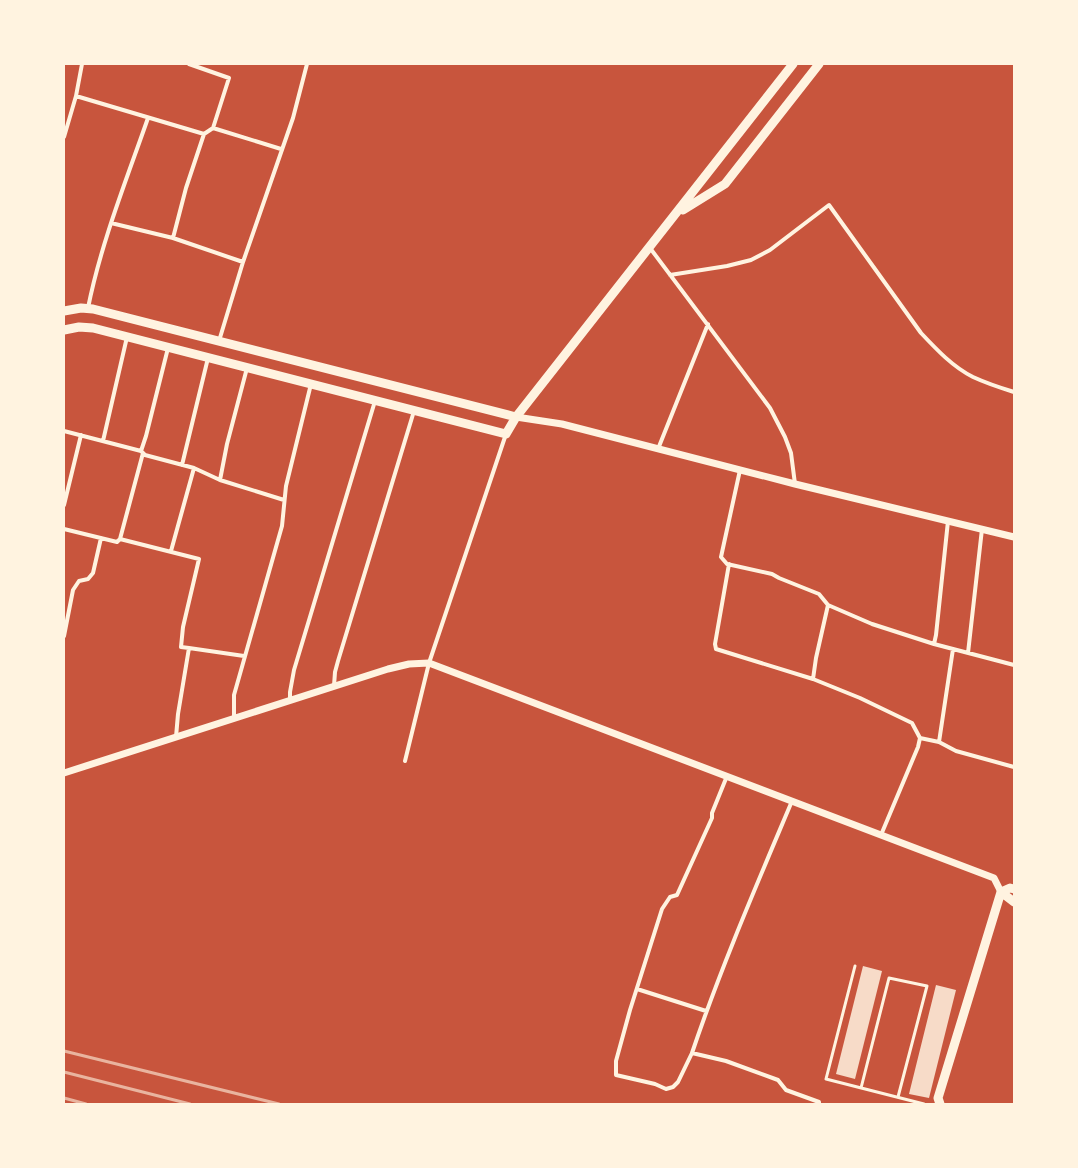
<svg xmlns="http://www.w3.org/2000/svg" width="1078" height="1168" viewBox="0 0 1078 1168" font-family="Merriweather,serif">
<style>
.building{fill:#f7dbc8}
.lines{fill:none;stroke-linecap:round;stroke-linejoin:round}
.service{stroke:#fff3e0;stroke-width:3}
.minor{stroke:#fff3e0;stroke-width:4}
.tertiary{stroke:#fff3e0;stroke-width:7}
.primary{stroke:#fff3e0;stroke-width:9}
.rail{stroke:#e9b49f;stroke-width:3}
</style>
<rect width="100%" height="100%" fill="#c8553d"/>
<path class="building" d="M 863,966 L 882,971 L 855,1079 L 836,1074 Z
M 936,985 L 956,990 L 929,1098 L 909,1094 Z"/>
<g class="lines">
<path class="service" d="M 855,966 L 826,1079 L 924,1104
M 861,1088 L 889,978 L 927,986 L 898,1097"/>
<path class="minor" d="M 189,64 L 229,78 L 213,128
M 76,96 L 204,134 L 213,128 L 281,149
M 64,137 L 76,96 L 82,64
M 111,223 L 173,238 L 243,262
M 173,238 L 186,188 L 204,134
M 650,248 L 770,408 L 785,437 L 791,453 L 795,484
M 670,275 L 727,266 L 751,260 L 770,250 L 829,205 L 921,333 C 937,350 953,367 973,377 C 986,383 1001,388 1014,392
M 88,308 C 101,243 126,181 148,118
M 219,341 L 243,262 L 293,118 L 307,64
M 64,431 L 141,451 L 145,455 L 194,468 L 220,480 L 284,500
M 103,441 L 127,337
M 658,449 L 708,324
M 141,451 L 146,436 L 168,348
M 182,465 L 208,358
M 740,470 L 721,557 L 727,564 L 772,574 L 779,578 L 819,594 L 828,605 L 872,624 L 934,644 L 1014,665
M 220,480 L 227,444 L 247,368
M 64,505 L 81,435
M 64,529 L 117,542 L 120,539 L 143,453
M 120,539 L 199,559 L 183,627 L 181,647 L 189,648 L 178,714 L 176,737
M 171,551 L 194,468
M 729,564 L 715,644 L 716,649 L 813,679 L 816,658 L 828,605
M 64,636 L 73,590 L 79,581 L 88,579 L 93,573 L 101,538
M 934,644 L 936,635 L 948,521
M 189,648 L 244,656
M 968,653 L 982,529
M 813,679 L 860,698 L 912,723 L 920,738
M 334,686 L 335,672 L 338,661 L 414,411
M 290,701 L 290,692 L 294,670 L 375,401
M 234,718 L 234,695 L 282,526 L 286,486 L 311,384
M 939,742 L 953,649
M 405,761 L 429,663 L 506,434
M 792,801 C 757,884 721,967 692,1053 L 726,1061 L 778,1080 L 786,1090 L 819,1102 L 819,1104
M 881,835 L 918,747 L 920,738 L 939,742 L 956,751 L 1014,767
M 637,989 L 706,1011
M 692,1053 L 678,1082 L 673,1087 L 666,1089 L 655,1084 L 616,1075 L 616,1061 L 630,1010 L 662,909 L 670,897 L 677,895 L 712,818 L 712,813 L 727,776"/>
<path class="tertiary" d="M 516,417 L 562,424 L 795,484 L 1014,537
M 64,773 L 388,669 L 409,664 L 429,663 L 994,878 L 1001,892"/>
<path class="primary" d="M 683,210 L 725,184 L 819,64
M 64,311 L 81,308 L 93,309 L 516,417
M 64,330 L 79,327 L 93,328 L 506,434 L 516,417 L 793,64
M 1001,892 L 1014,902
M 1001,892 L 1010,888 L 1014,889
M 940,1104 L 938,1098 L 1001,892"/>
<path class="rail" d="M 64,1051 L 279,1104
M 64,1072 L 190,1104
M 64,1098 L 86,1104"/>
</g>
<rect width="1078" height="1168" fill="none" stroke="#fff3e0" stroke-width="130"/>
</svg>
